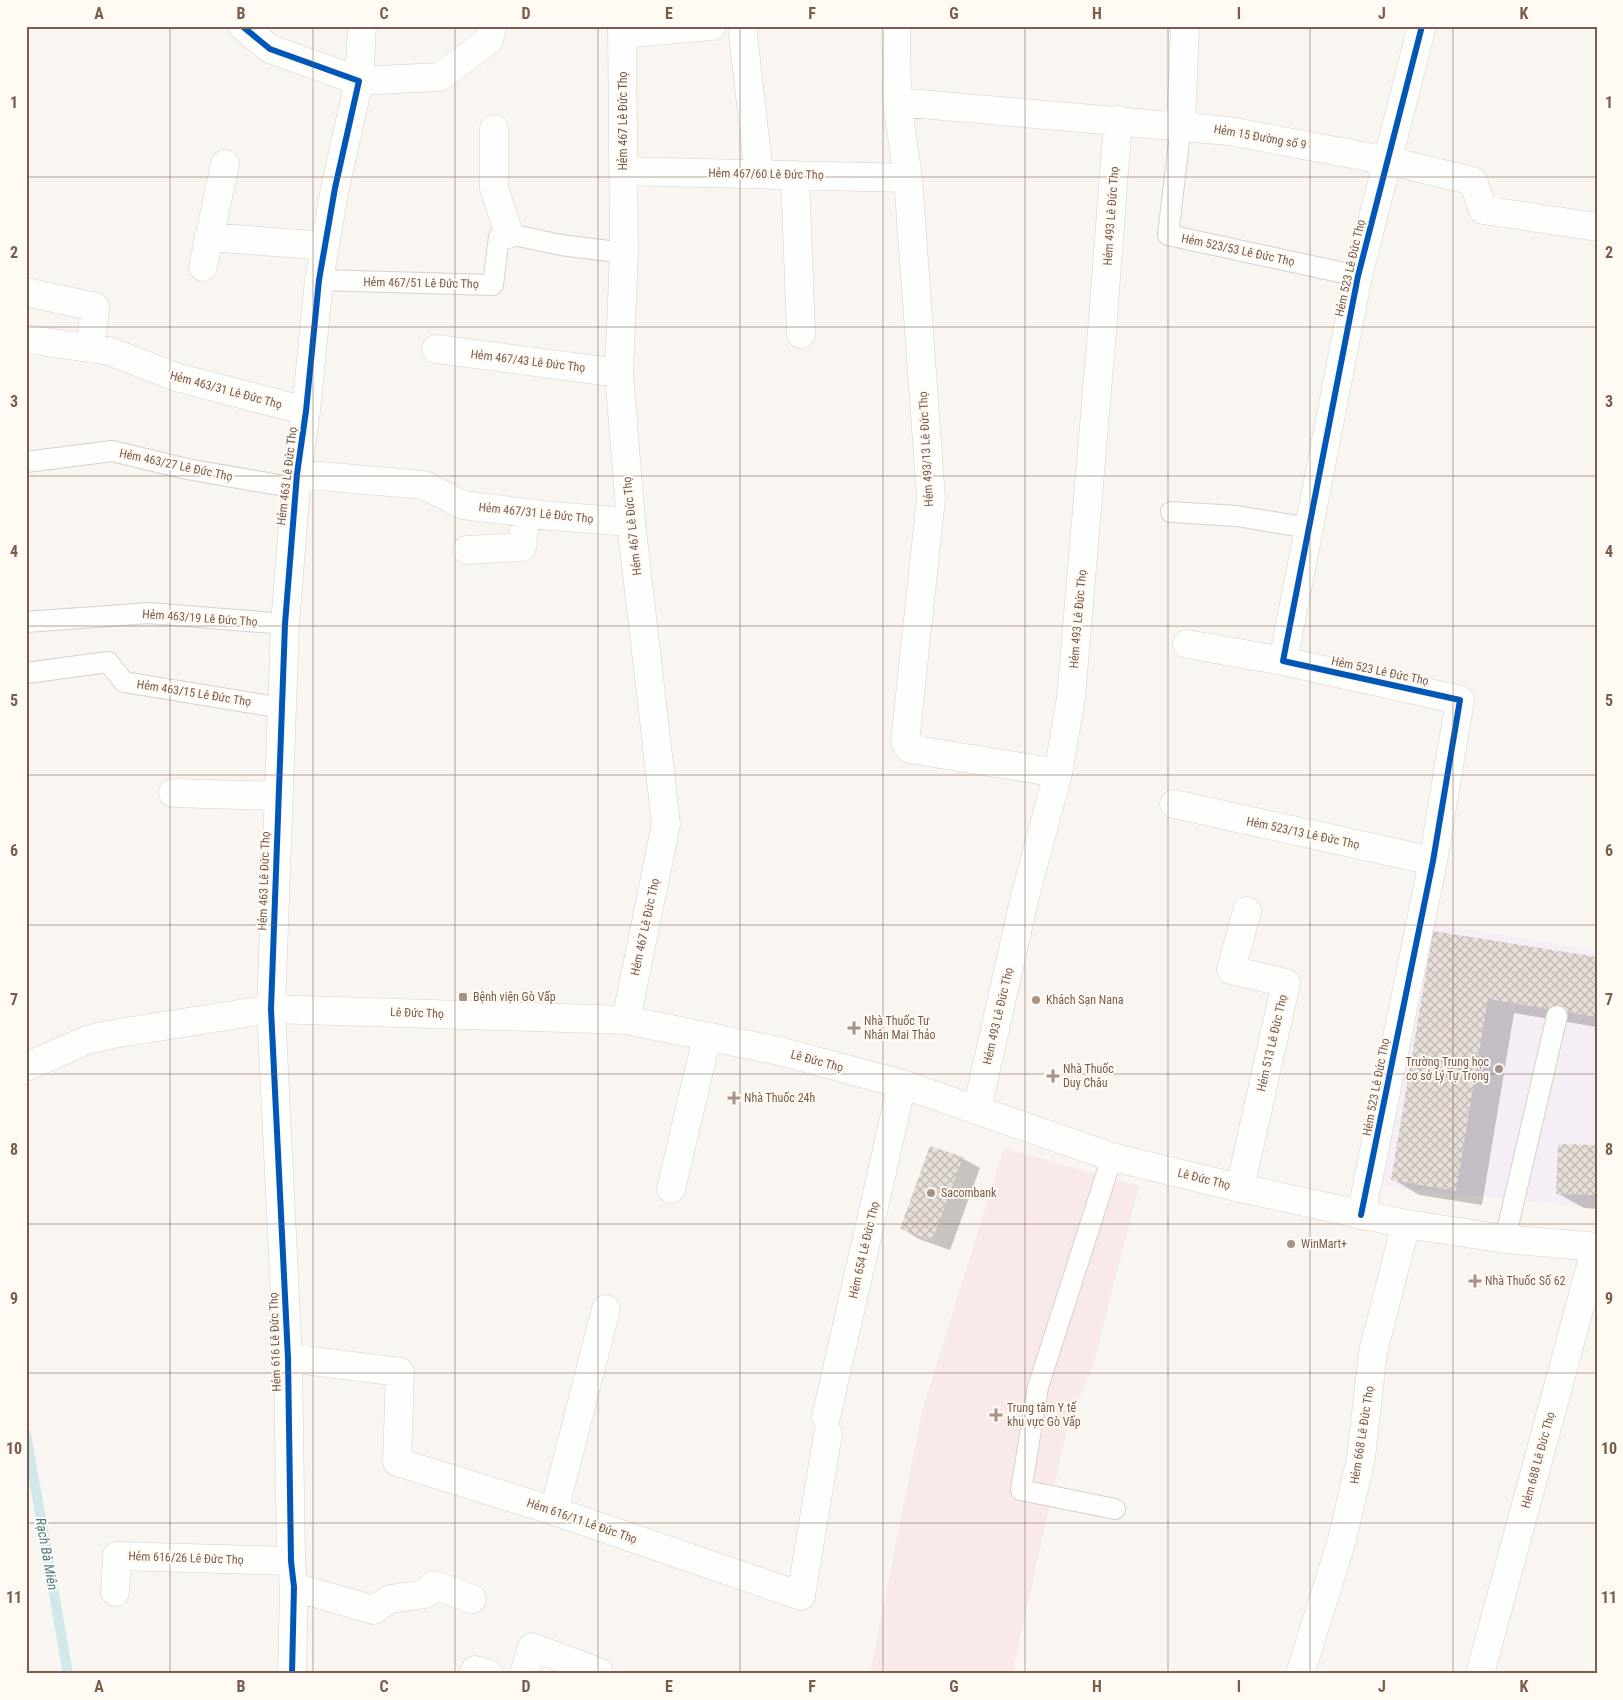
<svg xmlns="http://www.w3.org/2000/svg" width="1623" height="1700" viewBox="0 0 1623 1700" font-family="'Roboto Condensed',sans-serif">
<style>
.education{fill:#f6eef6}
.medical{fill:#fae9e9}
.shadow{fill:#0003}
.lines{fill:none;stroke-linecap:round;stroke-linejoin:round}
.stream{stroke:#d0e8ea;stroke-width:10}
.building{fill:url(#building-cross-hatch)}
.lane-casing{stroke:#d7d1cb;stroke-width:22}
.street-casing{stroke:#d7d1cb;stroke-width:29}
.secondary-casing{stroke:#d9d2cb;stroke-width:29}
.lane{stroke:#fefefd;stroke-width:20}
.street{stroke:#fefefd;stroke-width:28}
.secondary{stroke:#fefefd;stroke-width:28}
.cycleway-casing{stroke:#fffaf3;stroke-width:9}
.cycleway{stroke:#0057b8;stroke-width:6}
.grid{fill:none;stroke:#7a5c4d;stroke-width:1;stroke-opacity:0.55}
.poi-dot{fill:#a69286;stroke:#fffaf3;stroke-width:2}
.labels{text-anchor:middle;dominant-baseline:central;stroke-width:4;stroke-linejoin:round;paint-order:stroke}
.street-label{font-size:12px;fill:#7a5c4d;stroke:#fffaf3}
.poi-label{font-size:12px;fill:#7a5c4d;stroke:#fffaf3;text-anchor:start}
.water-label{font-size:14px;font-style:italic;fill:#437c86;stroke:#fffaf3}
.neatline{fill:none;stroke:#7a5c4d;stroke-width:2}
.grid-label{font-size:16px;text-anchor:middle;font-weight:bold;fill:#7a5c4d}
</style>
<defs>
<pattern id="building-cross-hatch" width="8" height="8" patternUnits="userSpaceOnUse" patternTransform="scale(1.25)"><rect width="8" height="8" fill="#e6ded7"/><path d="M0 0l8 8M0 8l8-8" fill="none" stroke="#bfb7b1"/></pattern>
</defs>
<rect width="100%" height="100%" fill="#f9f5f0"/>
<path class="education" d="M 1431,923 L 1597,951 L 1597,1208 L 1377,1186 Z"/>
<path class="medical" d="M 1004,1148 L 1139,1186 L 1093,1366 L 1069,1420 L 1012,1674 L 870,1674 L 922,1411 Z"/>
<path class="shadow" d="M 1434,932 L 1597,958 L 1597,1027 L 1514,1013 L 1482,1205 L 1419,1195 L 1393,1179 Z
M 1597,1146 L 1597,1209 L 1584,1208 L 1557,1193 Z
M 962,1158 L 980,1168 L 950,1250 L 919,1239 L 901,1228 Z"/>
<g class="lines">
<path class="stream" d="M 26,1434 L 68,1674"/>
</g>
<path class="building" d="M 1433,931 L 1597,957 L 1597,1017 L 1488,999 L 1456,1191 L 1391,1180 Z
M 1558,1144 L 1597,1145 L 1597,1195 L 1556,1194 Z
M 930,1146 L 963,1157 L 932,1241 L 900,1229 Z"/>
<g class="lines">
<defs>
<path id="lane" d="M 1181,125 L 1168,235 L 1358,276
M 319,280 L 493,285 L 499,237 L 509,234 L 561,245 L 624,253
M 26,462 L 112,451 L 187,469 L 296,488
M 1171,512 L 1237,516 L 1309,528
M 26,622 L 149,613 L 285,624
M 26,673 L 108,662 L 124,682 L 282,708
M 1112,1157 L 1038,1387 L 1021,1490 L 1115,1509
M 1505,1239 L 1557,1016"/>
<path id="street" d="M 242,26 L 270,49 L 359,81 L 335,188 L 319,280 L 306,411 L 297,474 L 285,624 L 271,1009 L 288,1358 L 291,1561 L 294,1587 L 292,1674
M 362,26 L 359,81 L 440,77 L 489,40 L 492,26
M 622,26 L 624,253 L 619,373 L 631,522 L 666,824 L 626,1020
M 742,26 L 759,174
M 896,26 L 897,102 L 908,178 L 931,498 L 905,742 L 910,749 L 1058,773
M 622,34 L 712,26
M 897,102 L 1229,131 L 1389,161 L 1473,181 L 1483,210 L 1597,227
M 1181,125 L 1185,26
M 494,129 L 494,188 L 509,234
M 624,171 L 908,178
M 795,175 L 801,334
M 209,237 L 325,246
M 203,267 L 225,164
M 26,292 L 95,307 L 90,348
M 26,339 L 109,351 L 176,377 L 306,411
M 436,349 L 619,373
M 297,474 L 424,485 L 463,505 L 551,516 L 631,522
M 467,550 L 522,547 L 526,513
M 1187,644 L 1283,661
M 173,793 L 278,796
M 1174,804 L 1433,861
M 977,1109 L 1025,896 L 1058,773 L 1071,698 L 1102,331 L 1118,120
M 1240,1188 L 1286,983 L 1231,970 L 1247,911
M 671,1189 L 707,1037
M 1361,1215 L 1433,861 L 1460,700 L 1283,661 L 1358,276 L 1422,26
M 288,1358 L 400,1372 L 397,1462 L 554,1511 L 801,1596 L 828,1434
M 826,1417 L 902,1084
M 554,1511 L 606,1309
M 294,1587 L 374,1610 L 390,1599 L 425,1594 L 434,1585 L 472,1599
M 115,1592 L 117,1556 L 291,1561
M 473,1674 L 475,1670 L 489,1674
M 524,1674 L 532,1647 L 599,1672
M 1300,1674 L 1342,1540 L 1361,1458 L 1373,1352 L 1406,1224
M 1480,1674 L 1596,1247"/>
<path id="secondary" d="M 26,1067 L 87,1040 L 113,1034 L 271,1009 L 626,1020 L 779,1051 L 902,1084 L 1112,1157 L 1240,1188 L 1406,1224 L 1505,1239 L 1597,1247"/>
</defs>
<use href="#lane" class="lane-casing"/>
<use href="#street" class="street-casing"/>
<use href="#secondary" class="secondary-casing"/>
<use href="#lane" class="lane"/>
<use href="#street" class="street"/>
<use href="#secondary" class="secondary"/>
<defs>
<path id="cycleway" d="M 242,26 L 270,49 L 359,81 L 335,188 L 319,280 L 306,411 L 297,474 L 285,624 L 271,1009 L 288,1358 L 291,1561 L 294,1587 L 292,1674
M 1361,1215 L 1433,861 L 1460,700 L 1283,661 L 1358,276 L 1422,26"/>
</defs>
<use href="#cycleway" class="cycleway-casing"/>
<use href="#cycleway" class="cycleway"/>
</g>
<path class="grid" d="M 170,26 L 170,1674M 313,26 L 313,1674M 455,26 L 455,1674M 598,26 L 598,1674M 740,26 L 740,1674M 883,26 L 883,1674M 1025,26 L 1025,1674M 1168,26 L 1168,1674M 1310,26 L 1310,1674M 1453,26 L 1453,1674M 26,177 L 1597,177M 26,327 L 1597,327M 26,476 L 1597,476M 26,626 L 1597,626M 26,775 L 1597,775M 26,925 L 1597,925M 26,1074 L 1597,1074M 26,1224 L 1597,1224M 26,1373 L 1597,1373M 26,1523 L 1597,1523"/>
<g class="poi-dot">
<rect x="458" y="992" width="10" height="10" rx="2.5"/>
<circle cx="1036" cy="1000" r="5"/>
<path d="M851.5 1020.5h5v5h5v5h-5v5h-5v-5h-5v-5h5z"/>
<circle cx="1499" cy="1069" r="5"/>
<path d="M1050.5 1068.5h5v5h5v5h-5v5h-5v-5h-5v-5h5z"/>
<path d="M731.5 1090.5h5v5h5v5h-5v5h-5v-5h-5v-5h5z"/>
<circle cx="931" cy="1193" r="5"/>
<circle cx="1291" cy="1244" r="5"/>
<path d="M1472.5 1273.5h5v5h5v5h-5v5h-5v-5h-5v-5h5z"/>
<path d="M993.5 1407.5h5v5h5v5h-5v5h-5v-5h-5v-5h5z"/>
</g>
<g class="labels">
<g class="street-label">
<text transform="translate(623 121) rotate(-90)">Hẻm 467 Lê Đức Thọ</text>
<text transform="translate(1260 137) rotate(10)">Hẻm 15 Đường số 9</text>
<text transform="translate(766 174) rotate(1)">Hẻm 467/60 Lê Đức Thọ</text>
<text transform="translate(1111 216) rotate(-86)">Hẻm 493 Lê Đức Thọ</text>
<text transform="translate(1238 250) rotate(12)">Hẻm 523/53 Lê Đức Thọ</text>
<text transform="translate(1350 268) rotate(-77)">Hẻm 523 Lê Đức Thọ</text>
<text transform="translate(421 283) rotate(1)">Hẻm 467/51 Lê Đức Thọ</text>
<text transform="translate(528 361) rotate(7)">Hẻm 467/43 Lê Đức Thọ</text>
<text transform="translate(226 390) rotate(15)">Hẻm 463/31 Lê Đức Thọ</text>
<text transform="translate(926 449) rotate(-93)">Hẻm 493/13 Lê Đức Thọ</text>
<text transform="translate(176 465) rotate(12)">Hẻm 463/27 Lê Đức Thọ</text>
<text transform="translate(287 476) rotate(-83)">Hẻm 463 Lê Đức Thọ</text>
<text transform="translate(536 513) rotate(6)">Hẻm 467/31 Lê Đức Thọ</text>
<text transform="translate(632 526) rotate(-96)">Hẻm 467 Lê Đức Thọ</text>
<text transform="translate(200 618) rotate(4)">Hẻm 463/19 Lê Đức Thọ</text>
<text transform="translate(1078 619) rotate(-85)">Hẻm 493 Lê Đức Thọ</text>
<text transform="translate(1380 671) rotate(12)">Hẻm 523 Lê Đức Thọ</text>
<text transform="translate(194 693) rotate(9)">Hẻm 463/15 Lê Đức Thọ</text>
<text transform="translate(1303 833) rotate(12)">Hẻm 523/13 Lê Đức Thọ</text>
<text transform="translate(264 881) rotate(-88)">Hẻm 463 Lê Đức Thọ</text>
<text transform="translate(645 927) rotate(-78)">Hẻm 467 Lê Đức Thọ</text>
<text transform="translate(417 1013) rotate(2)">Lê Đức Thọ</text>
<text transform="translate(998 1016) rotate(-77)">Hẻm 493 Lê Đức Thọ</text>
<text transform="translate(1272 1043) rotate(-77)">Hẻm 513 Lê Đức Thọ</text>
<text transform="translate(817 1061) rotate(15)">Lê Đức Thọ</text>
<text transform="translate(1376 1087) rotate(-79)">Hẻm 523 Lê Đức Thọ</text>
<text transform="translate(1204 1179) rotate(14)">Lê Đức Thọ</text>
<text transform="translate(864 1250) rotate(-77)">Hẻm 654 Lê Đức Thọ</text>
<text transform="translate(275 1342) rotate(-92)">Hẻm 616 Lê Đức Thọ</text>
<text transform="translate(1362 1435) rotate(-81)">Hẻm 668 Lê Đức Thọ</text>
<text transform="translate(1538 1460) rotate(-75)">Hẻm 688 Lê Đức Thọ</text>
<text transform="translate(582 1521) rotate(19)">Hẻm 616/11 Lê Đức Thọ</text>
<text transform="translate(186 1558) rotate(2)">Hẻm 616/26 Lê Đức Thọ</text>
</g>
<g class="poi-label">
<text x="473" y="997">Bệnh viện Gò Vấp</text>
<text x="1046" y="1000">Khách Sạn Nana</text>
<text x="864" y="1021">Nhà Thuốc Tư<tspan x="864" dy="14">Nhân Mai Thảo</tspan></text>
<text x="1489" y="1062" text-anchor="end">Trường Trung học<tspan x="1489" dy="14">cơ sở Lý Tự Trọng</tspan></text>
<text x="1063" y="1069">Nhà Thuốc<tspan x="1063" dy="14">Duy Châu</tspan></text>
<text x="744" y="1098">Nhà Thuốc 24h</text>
<text x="941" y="1193">Sacombank</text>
<text x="1301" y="1244">WinMart+</text>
<text x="1485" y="1281">Nhà Thuốc Số 62</text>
<text x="1007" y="1408">Trung tâm Y tế<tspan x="1007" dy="14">khu vực Gò Vấp</tspan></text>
</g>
<g class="water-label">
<text transform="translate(47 1554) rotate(80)">Rạch Bà Miên</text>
</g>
</g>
<rect width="1623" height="1700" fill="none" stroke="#fffaf3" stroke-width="55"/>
<rect x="28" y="28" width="1568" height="1644" class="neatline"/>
<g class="grid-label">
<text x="99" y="19">A</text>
<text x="241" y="19">B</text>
<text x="384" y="19">C</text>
<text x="526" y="19">D</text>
<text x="669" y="19">E</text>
<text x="812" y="19">F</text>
<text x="954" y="19">G</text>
<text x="1097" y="19">H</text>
<text x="1239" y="19">I</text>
<text x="1382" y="19">J</text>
<text x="1524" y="19">K</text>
<text x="14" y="108">1</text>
<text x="1609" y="108">1</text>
<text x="14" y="258">2</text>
<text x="1609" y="258">2</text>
<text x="14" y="407">3</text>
<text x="1609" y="407">3</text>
<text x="14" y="557">4</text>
<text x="1609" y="557">4</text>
<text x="14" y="706">5</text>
<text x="1609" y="706">5</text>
<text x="14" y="856">6</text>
<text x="1609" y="856">6</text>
<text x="14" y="1005">7</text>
<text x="1609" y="1005">7</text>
<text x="14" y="1155">8</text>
<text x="1609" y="1155">8</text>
<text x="14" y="1304">9</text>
<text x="1609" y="1304">9</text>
<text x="14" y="1454">10</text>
<text x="1609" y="1454">10</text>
<text x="14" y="1603">11</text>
<text x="1609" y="1603">11</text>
<text x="99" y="1692">A</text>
<text x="241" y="1692">B</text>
<text x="384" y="1692">C</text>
<text x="526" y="1692">D</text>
<text x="669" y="1692">E</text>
<text x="812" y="1692">F</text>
<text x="954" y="1692">G</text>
<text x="1097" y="1692">H</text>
<text x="1239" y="1692">I</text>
<text x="1382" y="1692">J</text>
<text x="1524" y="1692">K</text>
</g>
</svg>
